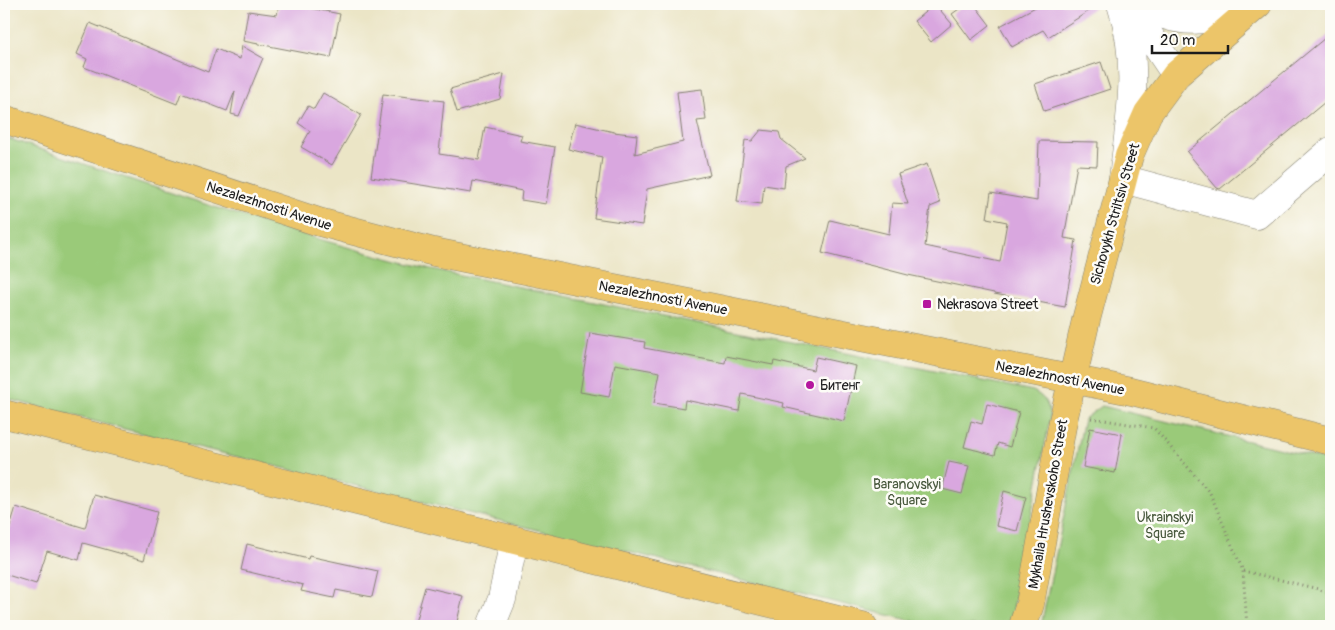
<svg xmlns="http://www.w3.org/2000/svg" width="1335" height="630" viewBox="0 0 1335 630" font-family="Pangolin,sans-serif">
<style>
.green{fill:#9aca79;stroke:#5b734a}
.building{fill:#d9a7df}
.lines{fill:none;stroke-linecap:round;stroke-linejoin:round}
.minor-casing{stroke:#848071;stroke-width:29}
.major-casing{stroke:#848071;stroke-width:29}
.path{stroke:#848071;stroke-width:3;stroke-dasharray:1 4;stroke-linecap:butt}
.minor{stroke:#fff;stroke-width:28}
.major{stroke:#ecc569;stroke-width:28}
.poi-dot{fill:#b5179e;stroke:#fdfcf7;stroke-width:2}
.labels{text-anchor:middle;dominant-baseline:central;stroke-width:5;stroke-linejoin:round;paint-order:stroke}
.street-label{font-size:14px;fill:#1c1c1c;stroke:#fdfcf7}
.poi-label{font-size:14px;fill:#1c1c1c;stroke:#fdfcf7;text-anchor:start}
.park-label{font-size:14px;fill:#48593d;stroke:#fdfcf7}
</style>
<rect width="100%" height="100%" fill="#fdfcf7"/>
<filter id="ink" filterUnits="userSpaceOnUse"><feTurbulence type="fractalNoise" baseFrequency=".02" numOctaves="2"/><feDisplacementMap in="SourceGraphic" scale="10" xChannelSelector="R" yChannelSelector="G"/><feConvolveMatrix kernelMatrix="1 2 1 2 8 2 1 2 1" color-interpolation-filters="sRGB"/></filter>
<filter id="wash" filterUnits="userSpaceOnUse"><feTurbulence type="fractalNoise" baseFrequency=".0096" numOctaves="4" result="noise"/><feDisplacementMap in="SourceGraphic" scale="20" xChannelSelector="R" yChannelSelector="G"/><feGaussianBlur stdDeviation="1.12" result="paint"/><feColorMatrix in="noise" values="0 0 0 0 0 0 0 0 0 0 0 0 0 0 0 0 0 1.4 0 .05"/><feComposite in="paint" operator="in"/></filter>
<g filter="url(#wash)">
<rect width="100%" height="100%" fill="#ebe5c6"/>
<path class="green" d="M 4,137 C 145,184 286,234 431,269 L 1033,391 C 1045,397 1049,405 1050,418 L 1011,620 L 1007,626 L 933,626 L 156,437 L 4,398 Z
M 1102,406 L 1331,461 L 1331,626 L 1041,626 L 1084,419 Z"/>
<g id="blocks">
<path class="building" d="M 279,4 L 289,4 L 340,14 L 331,58 L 243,41 L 248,11 L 277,15 Z
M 935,4 L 952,24 L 931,42 L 914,21 Z
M 966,4 L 974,4 L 990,25 L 971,40 L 952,14 Z
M 1041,4 L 1100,4 L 1048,37 L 1043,30 L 1012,47 L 1000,26 Z
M 90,23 L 208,72 L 216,49 L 240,59 L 242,46 L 263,58 L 239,116 L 231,114 L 235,91 L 227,111 L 181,93 L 177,104 L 84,67 L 87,59 L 77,54 Z
M 1331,33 L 1331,97 L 1220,189 L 1217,188 L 1187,152 Z
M 1101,62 L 1110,89 L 1044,111 L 1035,84 Z
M 504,74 L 500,99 L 457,112 L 450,89 Z
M 702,89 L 706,120 L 697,121 L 710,175 L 647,189 L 642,225 L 594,218 L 602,157 L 568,149 L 575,123 L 614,132 L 637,135 L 635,154 L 683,142 L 677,92 Z
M 323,93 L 361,115 L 332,165 L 301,147 L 310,131 L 298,123 L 308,106 L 314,109 Z
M 383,94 L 444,101 L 439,154 L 479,160 L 485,127 L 522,135 L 520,141 L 555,147 L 546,204 L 521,200 L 522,191 L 473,181 L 471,193 L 371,177 Z
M 761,130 L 779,132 L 781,139 L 805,158 L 786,166 L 784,188 L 764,185 L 762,204 L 737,201 L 745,140 L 752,141 Z
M 1039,141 L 1098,142 L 1097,166 L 1077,165 L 1064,238 L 1076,240 L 1065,307 L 994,294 L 994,293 L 908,275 L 822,253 L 830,220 L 889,234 L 892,203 L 908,204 L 898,174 L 927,164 L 940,203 L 930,207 L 925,246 L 1000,262 L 1007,222 L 987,218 L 991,193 L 1037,201 Z
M 590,333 L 645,342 L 644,348 L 725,363 L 726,356 L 773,365 L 774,361 L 813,370 L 816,357 L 856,366 L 844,421 L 783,407 L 784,403 L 742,394 L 739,411 L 685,400 L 684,408 L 654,403 L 660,372 L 615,364 L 609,397 L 580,392 Z
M 987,404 L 1019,412 L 1010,447 L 998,443 L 995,455 L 964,447 L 971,421 L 982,424 Z
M 1090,428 L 1122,434 L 1115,473 L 1083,467 Z
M 949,462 L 969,466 L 962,494 L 942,489 Z
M 1004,491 L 1026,497 L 1017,531 L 996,526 Z
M 94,495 L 157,512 L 144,560 L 83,543 L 79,560 L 47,551 L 36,584 L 4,574 L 4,546 L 16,507 L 85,528 Z
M 247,544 L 308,559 L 309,556 L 378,571 L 372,597 L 336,590 L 334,598 L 301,591 L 303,585 L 241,570 Z
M 425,587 L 463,596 L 456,626 L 414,626 Z"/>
</g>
</g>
<g filter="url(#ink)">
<use href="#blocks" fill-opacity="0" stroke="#848071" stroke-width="1"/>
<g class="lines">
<defs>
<path id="minor" d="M 1121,4 C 1141,63 1130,119 1123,179 L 1257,215 L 1331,151
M 1128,4 L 1176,75
M 1142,4 C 1180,28 1210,22 1248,4
M 491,626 L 502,599 L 514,540"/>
<path id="major" d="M 4,119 L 319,222 L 434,252 L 1131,391 L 1331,441
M 4,414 L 863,626
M 1023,626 L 1030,604 L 1063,421 L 1086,320 L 1129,156 L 1148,113 L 1176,75 L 1258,4"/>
</defs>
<use href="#minor" class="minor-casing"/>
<use href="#major" class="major-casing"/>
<path class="path" d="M 1091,418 L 1154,428 L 1210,493 L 1243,571 L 1247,626
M 1243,571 L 1331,592"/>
<use href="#minor" class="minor"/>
<use href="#major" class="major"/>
</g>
</g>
<g class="poi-dot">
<rect x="922" y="299" width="10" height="10" rx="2.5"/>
<circle cx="810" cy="385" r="5"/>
</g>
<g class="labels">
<g class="street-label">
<text transform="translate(269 206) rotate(18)">Nezalezhnosti Avenue</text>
<text transform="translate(1115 214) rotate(-74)">Sichovykh Striltsiv Street</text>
<text transform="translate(663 298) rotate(11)">Nezalezhnosti Avenue</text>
<text transform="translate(1060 378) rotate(11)">Nezalezhnosti Avenue</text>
<text transform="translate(1048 504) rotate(-80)">Mykhaila Hrushevskoho Street</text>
</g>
<g class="poi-label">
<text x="937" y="304">Nekrasova Street</text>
<text x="820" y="385">Битенг</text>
</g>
<g class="park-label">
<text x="907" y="484">Baranovskyi<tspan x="907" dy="16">Square</tspan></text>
<text x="1165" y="517">Ukrainskyi<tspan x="1165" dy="16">Square</tspan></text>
</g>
</g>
<rect width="1335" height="630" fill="none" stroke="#fdfcf7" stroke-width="20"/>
<path d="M1152 45v8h76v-8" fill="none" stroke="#1c1c1c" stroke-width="2.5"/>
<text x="1160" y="45" font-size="15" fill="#1c1c1c" stroke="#fdfcf7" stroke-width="4" paint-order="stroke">20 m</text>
</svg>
